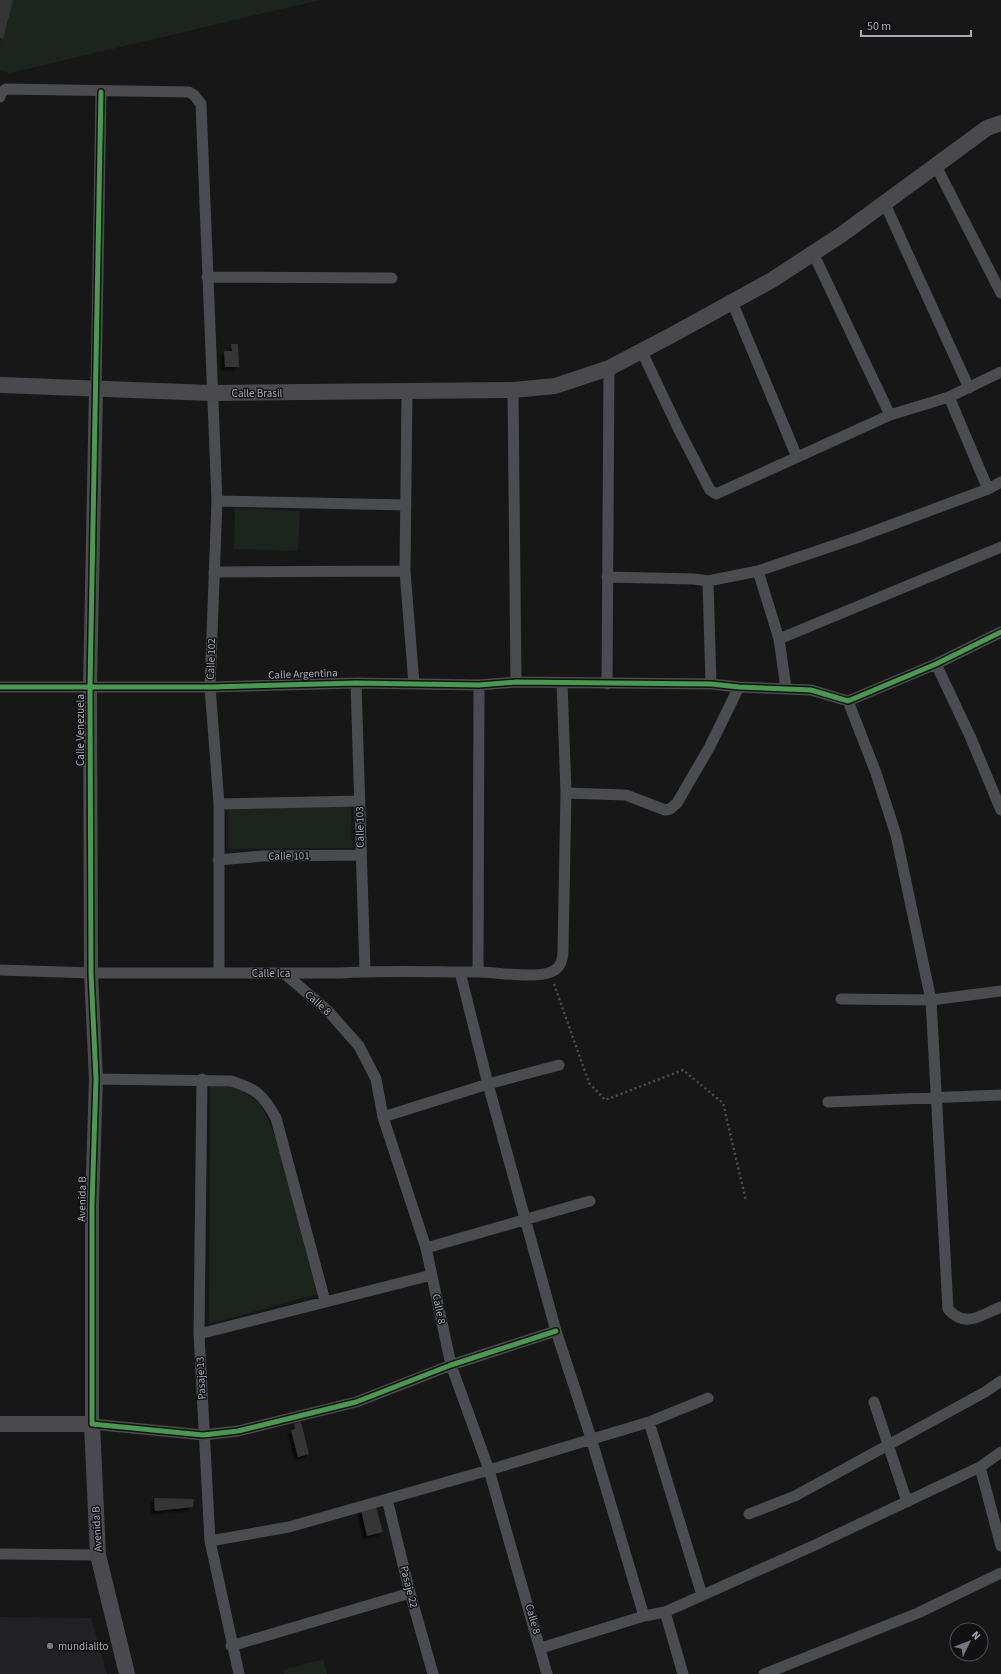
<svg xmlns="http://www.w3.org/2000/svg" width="1001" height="1674" viewBox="0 0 1001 1674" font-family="'Source Sans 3',sans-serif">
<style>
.built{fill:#212123}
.green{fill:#1d241e}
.building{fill:#353536;filter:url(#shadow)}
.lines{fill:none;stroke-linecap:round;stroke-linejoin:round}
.path{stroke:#4d4e52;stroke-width:2.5;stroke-dasharray:2 3;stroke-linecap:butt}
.minor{stroke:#4b4c50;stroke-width:11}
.tertiary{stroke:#4b4c50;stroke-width:14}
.secondary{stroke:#4a4a4e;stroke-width:16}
.cycleway-casing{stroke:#111113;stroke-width:8}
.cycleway{stroke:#469c4c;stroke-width:5}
.poi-dot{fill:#757880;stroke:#111113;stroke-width:1.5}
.labels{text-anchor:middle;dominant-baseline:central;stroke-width:3;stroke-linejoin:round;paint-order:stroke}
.street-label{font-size:11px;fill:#a8adb8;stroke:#111113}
.poi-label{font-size:11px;fill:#a8adb8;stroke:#111113;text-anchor:start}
</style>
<defs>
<filter id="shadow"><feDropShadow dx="-3.5" dy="3.5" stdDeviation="1" flood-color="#0009"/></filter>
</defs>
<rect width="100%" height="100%" fill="#171717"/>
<path class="built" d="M 0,1617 L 91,1618 L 107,1674 L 0,1674 Z"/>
<path class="green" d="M 0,0 L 320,0 L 10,73 L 0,70 Z
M 235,508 L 300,511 L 298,551 L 234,549 Z
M 228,807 L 351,807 L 352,848 L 228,849 Z
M 210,1085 L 238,1088 L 260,1103 L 276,1137 L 317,1294 L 209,1324 Z
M 323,1659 L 327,1674 L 284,1674 L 283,1670 Z"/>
<path class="building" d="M 0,0 L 13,0 L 3,39 L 0,38 Z
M 231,344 L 238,344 L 239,367 L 225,367 L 224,351 L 232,351 Z
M 301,1422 L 309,1454 L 298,1457 L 291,1430 L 295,1429 L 294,1424 Z
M 154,1498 L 194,1499 L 193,1507 L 155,1511 Z
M 376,1507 L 383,1532 L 367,1536 L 361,1510 Z"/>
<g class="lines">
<path class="path" d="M 554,984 L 589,1083 L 605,1100 L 683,1070 L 723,1103 L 746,1201"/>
<path class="minor" d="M 0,97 L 1,93 L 6,89 L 189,92 L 194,95 L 201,104 L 217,501 L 210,687 L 219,804 L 219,972
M 936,166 L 1001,293
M 885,204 L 969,388
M 813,253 L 890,415
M 207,277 L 392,278
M 732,302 L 797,457
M 642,352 L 679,430 L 710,490 L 716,494 L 890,415 L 949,397 L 1001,372
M 96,390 L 101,92
M 513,390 L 516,682
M 407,392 L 405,571 L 414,684
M 949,397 L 988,489
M 217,501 L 406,505
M 214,572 L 405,571
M 607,577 L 694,579 L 708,581 L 758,571
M 708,581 L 711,684
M 779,639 L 1001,547
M 936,664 L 970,736 L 1001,810
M 356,683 L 365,971
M 607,684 L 609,368
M 0,687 L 211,687 L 356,683 L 479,685 L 516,682 L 711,684 L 739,687 L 811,690 L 848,701 L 936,664 L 1001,632
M 786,688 L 779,639 L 758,571 L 856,538 L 988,489 L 1001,482
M 848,701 L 876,773 L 896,835 L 931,1000 L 948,1309 C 966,1329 980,1315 1001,1307
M 566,793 L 626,795 L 665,810 L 670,809 L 677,803 L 709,748 L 739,687
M 219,804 L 360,801
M 218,860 L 263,856 L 361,855
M 0,970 L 91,973 L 339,973 C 385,970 431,972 477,972 C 497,972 534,979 551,972 C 561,968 563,960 563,950 L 566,793 L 562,683
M 460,972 L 488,1084 L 556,1331 L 591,1438 L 644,1616
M 478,972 L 479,685
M 284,973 L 329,1012 L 359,1046 L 376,1079 L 383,1117 L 426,1248 L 451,1365 L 489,1470 L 547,1674
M 841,999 L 931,1000 L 1001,991
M 96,1079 L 231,1081 C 257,1089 263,1095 276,1118 L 325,1301
M 202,1079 L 199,1334 L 210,1541 L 239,1674
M 828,1102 L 1001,1095
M 383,1117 L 488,1084 L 559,1065
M 426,1248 L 590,1201
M 199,1334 L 432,1275
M 874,1402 L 907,1502
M 649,1422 L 702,1595
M 92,1424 L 203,1435 L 238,1431 L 356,1402 L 451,1365 L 556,1331
M 980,1467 L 1001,1546
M 387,1499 L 410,1593 L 433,1674
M 749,1514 L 795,1496 L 985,1392 L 1001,1381
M 210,1541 L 289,1527 L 489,1470 L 649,1422 L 708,1398
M 0,1554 L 98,1555
M 665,1612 L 683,1674
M 231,1646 L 410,1593
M 541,1648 L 644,1616 L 665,1612 L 815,1545 L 980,1467 L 1001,1452
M 764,1674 L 918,1613 L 1001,1573"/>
<path class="tertiary" d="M 92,1424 L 92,1205 L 96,1079 L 91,973 L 90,687 L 96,390"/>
<path class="secondary" d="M 0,385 L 212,393 L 513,390 L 555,386 L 609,368 L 672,335 L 772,280 L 841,235 L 987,128 L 1001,123
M 0,1424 L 92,1424 L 98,1555 L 127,1674"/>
<defs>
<path id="cycleway" d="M 101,92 L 90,687 L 91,973 L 96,1079 L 92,1205 L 92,1424 L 203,1435 L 238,1431 L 356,1402 L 451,1365 L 556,1331
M 0,687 L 211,687 L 356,683 L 479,685 L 516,682 L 711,684 L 739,687 L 811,690 L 848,701 L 936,664 L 1001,632"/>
</defs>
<use href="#cycleway" class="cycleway-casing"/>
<use href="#cycleway" class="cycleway"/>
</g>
<circle class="poi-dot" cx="50" cy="1646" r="4"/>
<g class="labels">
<g class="street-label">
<text x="257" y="393">Calle Brasil</text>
<text transform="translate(211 659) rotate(-88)">Calle 102</text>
<text transform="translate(303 674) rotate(-2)">Calle Argentina</text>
<text transform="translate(80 730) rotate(-90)">Calle Venezuela</text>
<text transform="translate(360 827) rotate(-91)">Calle 103</text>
<text transform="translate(289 856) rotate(-1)">Calle 101</text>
<text x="271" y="973">Calle Ica</text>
<text transform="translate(318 1003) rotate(42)">Calle 8</text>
<text transform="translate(82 1199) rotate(-89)">Avenida B</text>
<text transform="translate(439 1309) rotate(78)">Calle 8</text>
<text transform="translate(201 1378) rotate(-93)">Pasaje 13</text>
<text transform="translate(97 1529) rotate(-93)">Avenida B</text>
<text transform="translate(409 1587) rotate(76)">Pasaje 22</text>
<text transform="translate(533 1619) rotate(74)">Calle 8</text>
</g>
<g class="poi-label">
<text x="58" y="1646">mundialito</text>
</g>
</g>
<g transform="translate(969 1642) rotate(47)"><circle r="19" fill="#111113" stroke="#4d4f55"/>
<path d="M0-3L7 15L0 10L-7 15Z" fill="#757880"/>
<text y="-6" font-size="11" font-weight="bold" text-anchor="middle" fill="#a8adb8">N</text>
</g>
<path d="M861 30v6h110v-6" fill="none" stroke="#a8adb8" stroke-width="2"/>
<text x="867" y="30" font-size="12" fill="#a8adb8" stroke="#111113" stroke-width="3" paint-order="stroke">50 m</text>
</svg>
